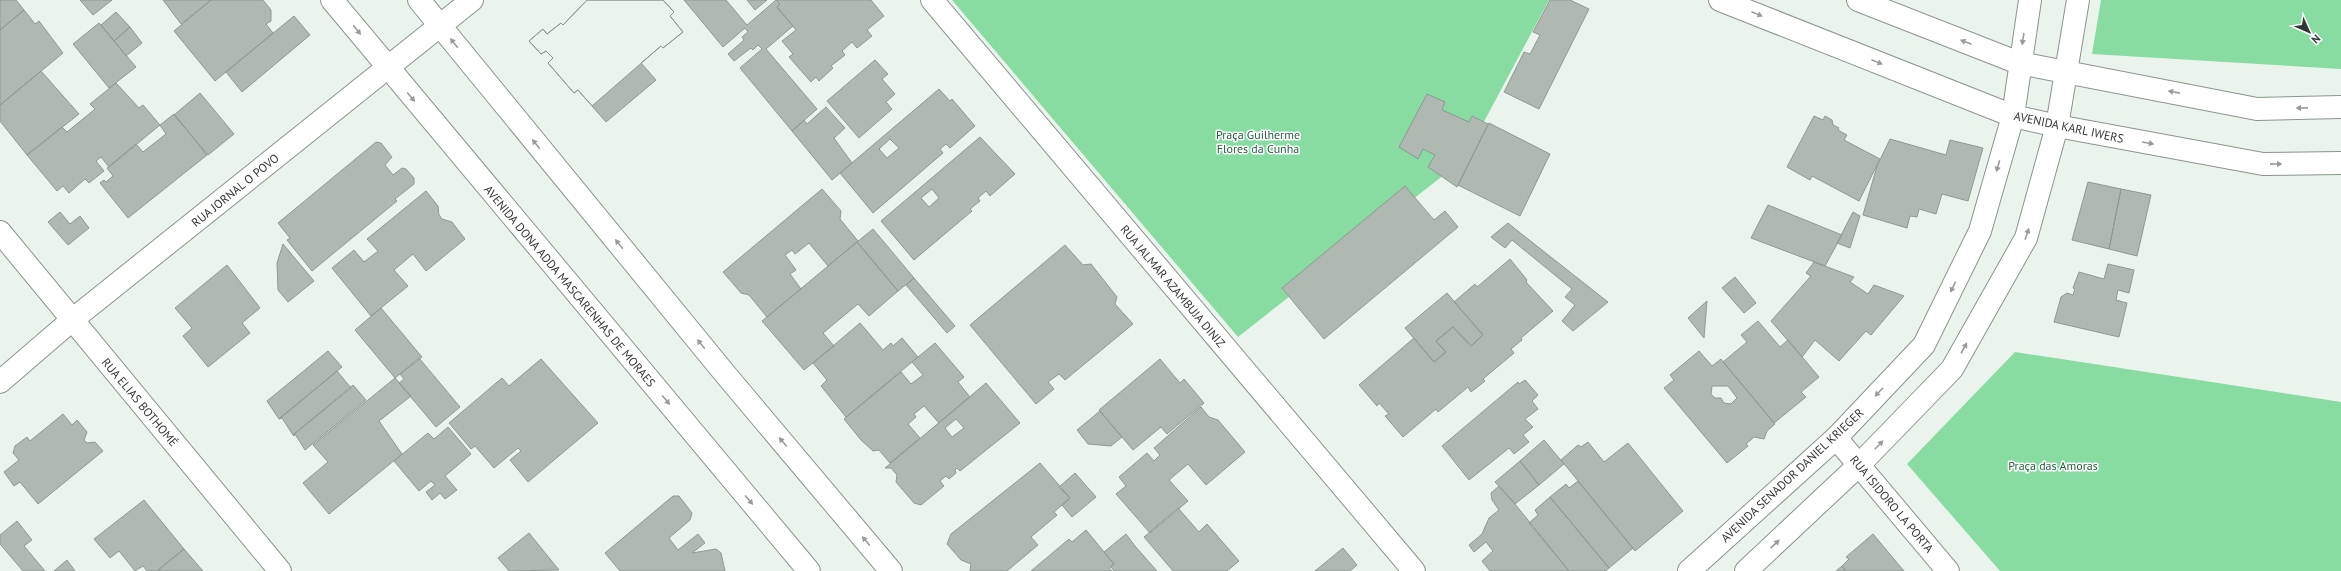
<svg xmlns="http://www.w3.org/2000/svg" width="2341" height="571" viewBox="0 0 2341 571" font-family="'PT Sans',sans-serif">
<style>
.green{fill:#88dca2}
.building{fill:#afb8b1;stroke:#909892;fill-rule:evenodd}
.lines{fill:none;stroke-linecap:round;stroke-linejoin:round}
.street-casing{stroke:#8b948d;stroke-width:24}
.secondary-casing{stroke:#8b948d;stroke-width:24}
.street{stroke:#fff;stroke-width:22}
.secondary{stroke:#fff;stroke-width:22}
.oneway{fill:#999b9a}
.labels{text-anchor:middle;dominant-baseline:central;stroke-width:3;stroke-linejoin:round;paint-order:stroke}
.street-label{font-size:12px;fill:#333734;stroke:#fff}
.park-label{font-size:12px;fill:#23623b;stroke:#fff}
</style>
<rect width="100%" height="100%" fill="#eaf4ec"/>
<path class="green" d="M 952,0 L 1549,0 L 1464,159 L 1238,337 Z
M 2101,0 L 2341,0 L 2341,69 L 2092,54 Z
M 2015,352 L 2341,402 L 2341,571 L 2000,571 L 1907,464 Z"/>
<path class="building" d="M 0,0 L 16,0 L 24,10 L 0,30 Z
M 80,0 L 112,0 L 93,15 Z
M 163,0 L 211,0 L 181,24 Z
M 211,0 L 263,0 L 271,10 L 271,21 L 266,24 L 273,33 L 215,81 L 174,31 Z
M 587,0 L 663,0 L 674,12 L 670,16 L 683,32 L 663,48 L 661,46 L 641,63 L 656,80 L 606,122 L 578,90 L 574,93 L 548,63 L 553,58 L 546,51 L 541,54 L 529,41 L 543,29 L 547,34 L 561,23 L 563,25 Z
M 587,0 L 663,0 L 674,12 L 670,16 L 683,32 L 663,48 L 661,46 L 592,106 L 578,90 L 574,93 L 548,63 L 553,58 L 546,51 L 541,54 L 529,41 L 543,29 L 547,34 L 561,23 L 563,25 Z
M 684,0 L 726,0 L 747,25 L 776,0 L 780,4 L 777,7 L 793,26 L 766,49 L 817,109 L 792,131 L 740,68 L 762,49 L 758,45 L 753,50 L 751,48 L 734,61 L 728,54 L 744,40 L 742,37 L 748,32 L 745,28 L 723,47 Z
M 747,0 L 767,0 L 755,10 Z
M 776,0 L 871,0 L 884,16 L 867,30 L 872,36 L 857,48 L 852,42 L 842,51 L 845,55 L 831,66 L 833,68 L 819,81 L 816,77 L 811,82 L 789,57 L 793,54 L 782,41 L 796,30 L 777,7 L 780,4 Z
M 1550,0 L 1570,0 L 1589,9 L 1539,109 L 1504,92 L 1524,52 L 1530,54 L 1540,35 L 1533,32 Z
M 24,10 L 35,24 L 39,21 L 63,53 L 0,105 L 0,30 Z
M 116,12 L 130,27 L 114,41 L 101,25 Z
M 294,16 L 310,35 L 242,92 L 226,72 Z
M 99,23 L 136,67 L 109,88 L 73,44 Z
M 130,27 L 142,43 L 126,56 L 114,41 Z
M 875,60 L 888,74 L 882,79 L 895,94 L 886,102 L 892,109 L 859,138 L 827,101 Z
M 41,71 L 79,114 L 27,155 L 0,121 L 0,105 Z
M 116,83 L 139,108 L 143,105 L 160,125 L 109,167 L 101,157 L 96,161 L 104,171 L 89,183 L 85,179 L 69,193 L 63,186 L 57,191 L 27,155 L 62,127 L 67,132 L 95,109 L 90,104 Z
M 939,89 L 950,101 L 952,99 L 975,126 L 950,148 L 946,144 L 940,149 L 943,153 L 873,213 L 840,173 ZM 890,139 L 899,148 L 887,158 L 879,149 Z
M 200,93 L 234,134 L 208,155 L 174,115 Z
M 1427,94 L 1445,102 L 1442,110 L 1469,122 L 1472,116 L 1488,124 L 1457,187 L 1428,167 L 1435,155 L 1423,149 L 1418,159 L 1399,147 Z
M 826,107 L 845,128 L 834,138 L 852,163 L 832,180 L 792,131 L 804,120 L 807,124 Z
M 174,114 L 207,155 L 128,218 L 100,183 L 104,180 L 106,182 L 113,176 L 107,168 L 136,144 L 143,152 L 166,134 L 160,125 Z
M 1814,116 L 1823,120 L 1825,116 L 1832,120 L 1833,125 L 1839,128 L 1838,130 L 1847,135 L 1844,140 L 1880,159 L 1859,201 L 1812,176 L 1810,180 L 1787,167 Z
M 1489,123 L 1550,154 L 1520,216 L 1458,185 Z
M 980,137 L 1015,174 L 990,196 L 986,191 L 978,198 L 980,201 L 970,209 L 972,211 L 914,260 L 881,221 ZM 932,189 L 939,198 L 929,207 L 921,198 Z
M 1890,139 L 1946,155 L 1950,140 L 1983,148 L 1968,201 L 1942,194 L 1936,214 L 1919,209 L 1917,217 L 1910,216 L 1907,228 L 1863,215 L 1877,166 Z
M 376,142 L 381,143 L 392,157 L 385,165 L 393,175 L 402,168 L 406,169 L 414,178 L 414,184 L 395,199 L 397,201 L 312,271 L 287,240 L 290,238 L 278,223 Z
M 2088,182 L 2121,189 L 2109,249 L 2072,240 Z
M 1405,186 L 1434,220 L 1445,211 L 1458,227 L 1324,339 L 1282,288 Z
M 822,189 L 841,211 L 840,219 L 858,241 L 828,266 L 809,243 L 795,254 L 792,250 L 785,255 L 796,270 L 790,274 L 801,289 L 767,317 L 749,295 L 741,293 L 723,272 Z
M 2121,189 L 2151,195 L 2137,256 L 2109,249 Z
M 426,191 L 438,206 L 439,215 L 442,219 L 452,222 L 465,239 L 426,271 L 413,254 L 394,270 L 408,286 L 371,316 L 332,268 L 354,250 L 364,262 L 378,251 L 367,239 Z
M 1768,205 L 1842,235 L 1825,266 L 1751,238 Z
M 60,212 L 70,224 L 80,216 L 89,228 L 68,245 L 48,222 Z
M 1853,212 L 1860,216 L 1850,248 L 1837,243 Z
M 1508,223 L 1514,228 L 1608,302 L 1573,331 L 1562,321 L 1575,305 L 1565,297 L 1572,289 L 1512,240 L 1505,248 L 1491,237 Z
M 873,229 L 914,278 L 898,291 L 857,242 Z
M 857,242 L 898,291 L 869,316 L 858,304 L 823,333 L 834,346 L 804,370 L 762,321 Z
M 283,244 L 314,281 L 288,302 L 278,290 L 277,263 Z
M 1065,245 L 1083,265 L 1091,264 L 1117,297 L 1115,304 L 1133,324 L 1065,380 L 1059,374 L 1048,382 L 1054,389 L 1036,404 L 970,325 Z
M 1510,259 L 1527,280 L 1526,282 L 1553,311 L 1521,338 L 1522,340 L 1511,349 L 1514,353 L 1483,379 L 1485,381 L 1471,392 L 1468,387 L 1438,412 L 1436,409 L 1403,437 L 1385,416 L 1389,414 L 1379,403 L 1377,406 L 1359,385 L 1414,338 L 1434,362 L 1446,352 L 1436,341 L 1453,327 L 1471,346 L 1483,335 L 1454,302 L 1475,284 L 1477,287 Z
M 1814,262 L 1854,277 L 1850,282 L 1868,294 L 1874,285 L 1904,296 L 1871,335 L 1866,331 L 1839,361 L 1815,340 L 1802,357 L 1771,321 L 1811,276 L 1806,273 Z
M 2108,264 L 2134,270 L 2129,293 L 2118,290 L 2116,300 L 2127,303 L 2119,337 L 2054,322 L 2061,297 L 2067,293 L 2073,295 L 2075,289 L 2073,288 L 2079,272 L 2104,279 Z
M 227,265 L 260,308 L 242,323 L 250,333 L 208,367 L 183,336 L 192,328 L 175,308 Z
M 1735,277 L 1756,303 L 1744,313 L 1722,288 Z
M 914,278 L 955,326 L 947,333 L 906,285 Z
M 1447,293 L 1483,335 L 1471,346 L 1453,327 L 1436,341 L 1446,352 L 1434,362 L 1405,328 Z
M 1707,301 L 1704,338 L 1688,318 Z
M 381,308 L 422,357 L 395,378 L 355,330 Z
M 1758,321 L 1780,347 L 1788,340 L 1819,377 L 1801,392 L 1806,397 L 1774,423 L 1723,362 L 1747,342 L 1741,335 Z
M 860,323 L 883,350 L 891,343 L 893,346 L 902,338 L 918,357 L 846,417 L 821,386 L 827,380 L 813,363 Z
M 935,343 L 964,377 L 958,382 L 970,397 L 939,423 L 924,406 L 914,414 L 916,417 L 908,424 L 920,438 L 890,463 L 879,450 L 873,451 L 861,440 L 844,419 L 901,372 L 911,384 L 923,375 L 912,362 Z
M 328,351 L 342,367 L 279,419 L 267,401 Z
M 1699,351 L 1712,366 L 1721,359 L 1775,424 L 1767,431 L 1764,439 L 1754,437 L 1746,444 L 1748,446 L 1727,463 L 1664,388 L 1674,380 L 1670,375 ZM 1712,386 L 1728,386 L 1737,398 L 1731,404 L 1724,403 L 1721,398 L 1715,398 L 1711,394 Z
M 419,358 L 460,407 L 436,427 L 399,383 L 404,379 L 400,374 Z
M 541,359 L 598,423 L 528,482 L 510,460 L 521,451 L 518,448 L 494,468 L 475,446 L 471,449 L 449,423 L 502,378 L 509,386 Z
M 1160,359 L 1180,383 L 1184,379 L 1204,403 L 1167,434 L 1161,427 L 1133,450 L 1099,410 Z
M 337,371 L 351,388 L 293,435 L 282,418 L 279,419 Z
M 395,378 L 411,396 L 379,421 L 402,454 L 329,514 L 303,483 L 328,462 L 313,445 Z
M 1525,380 L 1538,395 L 1532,401 L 1538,409 L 1525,419 L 1533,427 L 1523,435 L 1529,442 L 1514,454 L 1509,448 L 1469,480 L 1442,446 L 1518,382 L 1519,384 Z
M 986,383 L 1020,423 L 960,471 L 957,468 L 955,470 L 956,473 L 949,479 L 946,476 L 940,481 L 944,486 L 921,505 L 914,503 L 896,482 L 897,475 L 891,468 L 885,468 ZM 956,419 L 964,428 L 952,437 L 945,428 Z
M 353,385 L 366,400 L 305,450 L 295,434 L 294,436 L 293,435 Z
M 1201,407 L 1209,417 L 1218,420 L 1245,452 L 1206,485 L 1188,464 L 1169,480 L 1188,501 L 1150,533 L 1116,494 L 1126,486 L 1119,477 L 1147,453 L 1154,461 L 1160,455 L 1154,448 Z
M 1100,411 L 1122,437 L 1111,446 L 1088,444 L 1077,430 Z
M 63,414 L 72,425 L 77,420 L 87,432 L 84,440 L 87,443 L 95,442 L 103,451 L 38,504 L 20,482 L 14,486 L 4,472 L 19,460 L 13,453 L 15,446 L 27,437 L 30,441 Z
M 448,427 L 471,454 L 445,476 L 457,490 L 445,499 L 440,493 L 432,500 L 426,492 L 435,485 L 431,481 L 419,491 L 394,461 L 428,433 L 434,439 Z
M 1544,440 L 1564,464 L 1539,485 L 1520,461 Z
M 1588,442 L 1604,462 L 1628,443 L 1683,511 L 1635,551 L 1561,460 L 1578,445 L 1581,447 Z
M 1520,461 L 1539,485 L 1515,504 L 1495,482 Z
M 1040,463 L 1070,498 L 1054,512 L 1057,515 L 1031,537 L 1038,545 L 1007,571 L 970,571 L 971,564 L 961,560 L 947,544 L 951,534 Z
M 1075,473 L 1096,497 L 1072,517 L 1062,505 L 1070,498 L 1059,487 Z
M 1578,481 L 1633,548 L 1609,568 L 1550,497 L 1566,484 L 1569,488 Z
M 1499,486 L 1515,504 L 1569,571 L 1490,571 L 1482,561 L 1493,551 L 1486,542 L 1474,552 L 1469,545 L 1482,534 L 1489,518 L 1499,510 L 1492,500 L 1491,493 Z
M 673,496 L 679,496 L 692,513 L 690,520 L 669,538 L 678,550 L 698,534 L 705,543 L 692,553 L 716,549 L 721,553 L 725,571 L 620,571 L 605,553 Z
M 1550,497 L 1609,568 L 1606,571 L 1569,571 L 1529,523 L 1538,515 L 1535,510 Z
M 144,500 L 184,549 L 157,571 L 147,571 L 143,566 L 135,571 L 119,551 L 110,558 L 94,539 Z
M 1178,508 L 1199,532 L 1207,524 L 1239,561 L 1227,571 L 1173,571 L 1144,537 Z
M 17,521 L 32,540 L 24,546 L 45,571 L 23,571 L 0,544 L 0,535 Z
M 1086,530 L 1114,564 L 1109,568 L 1112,571 L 1031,571 L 1069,539 L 1072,542 Z
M 529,533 L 559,570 L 509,571 L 498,558 Z
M 1126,534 L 1135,546 L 1157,571 L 1114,571 L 1111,567 L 1114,564 L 1104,552 Z
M 1873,534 L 1904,571 L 1846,571 L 1842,566 L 1849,559 L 1846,557 Z
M 1343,548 L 1357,565 L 1350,571 L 1315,571 Z
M 184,549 L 203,571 L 157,571 Z
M 67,560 L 75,571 L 54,571 Z
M 1842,566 L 1846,571 L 1836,571 Z"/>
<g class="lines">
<defs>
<path id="street" d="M 932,0 L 1414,571
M 0,232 L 280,571
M 0,382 L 72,320 L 472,0
M 1836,438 L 1948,571"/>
<path id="secondary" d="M 332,0 L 809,571
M 419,0 L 726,375 L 891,571
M 1720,0 L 2013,116 L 2057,126 L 2263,164 L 2341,163
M 1858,0 L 2019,63 L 2257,109 L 2341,107
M 1689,571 L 1836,438 L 1924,345 L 1980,231 L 2013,116 L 2030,0
M 1746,571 L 1859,465 L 1952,369 L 2026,238 L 2057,126 L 2078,0"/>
</defs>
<use href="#street" class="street-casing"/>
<use href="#secondary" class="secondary-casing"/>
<use href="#street" class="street"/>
<use href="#secondary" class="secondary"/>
</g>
<defs><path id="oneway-solid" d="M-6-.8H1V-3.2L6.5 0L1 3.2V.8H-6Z"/></defs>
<g class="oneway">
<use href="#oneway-solid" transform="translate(1757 14) rotate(22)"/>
<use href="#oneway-solid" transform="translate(357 30) rotate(51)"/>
<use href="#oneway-solid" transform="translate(2023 39) rotate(99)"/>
<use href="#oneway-solid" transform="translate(1966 42) rotate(-159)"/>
<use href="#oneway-solid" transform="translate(454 43) rotate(-129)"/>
<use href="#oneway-solid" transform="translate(1877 62) rotate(22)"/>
<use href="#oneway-solid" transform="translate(2174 92) rotate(-169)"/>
<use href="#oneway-solid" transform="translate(411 97) rotate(50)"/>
<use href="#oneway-solid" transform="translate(2302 108) rotate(179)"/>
<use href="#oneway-solid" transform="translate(2148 143) rotate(10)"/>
<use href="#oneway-solid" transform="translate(536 144) rotate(-129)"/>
<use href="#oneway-solid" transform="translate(2276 164) rotate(-1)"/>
<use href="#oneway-solid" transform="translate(1998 166) rotate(106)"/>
<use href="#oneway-solid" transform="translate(2027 234) rotate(-71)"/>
<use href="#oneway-solid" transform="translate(619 244) rotate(-129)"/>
<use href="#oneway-solid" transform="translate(1953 287) rotate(116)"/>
<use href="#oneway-solid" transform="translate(701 344) rotate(-129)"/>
<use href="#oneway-solid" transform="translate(1964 348) rotate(-61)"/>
<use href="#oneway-solid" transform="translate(1879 392) rotate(134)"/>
<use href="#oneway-solid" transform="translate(666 400) rotate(50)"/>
<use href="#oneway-solid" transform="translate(783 442) rotate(-130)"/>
<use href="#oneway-solid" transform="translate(1879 445) rotate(-46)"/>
<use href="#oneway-solid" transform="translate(749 500) rotate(50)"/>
<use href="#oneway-solid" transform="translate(866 541) rotate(-130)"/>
<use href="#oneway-solid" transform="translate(1775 544) rotate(-43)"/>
</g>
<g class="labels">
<g class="street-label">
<text transform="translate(2069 127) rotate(12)">AVENIDA KARL IWERS</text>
<text transform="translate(235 190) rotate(-39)">RUA JORNAL O POVO</text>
<text transform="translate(570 286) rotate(50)">AVENIDA DONA ADDA MASCARENHAS DE MORAES</text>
<text transform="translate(1173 286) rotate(50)">RUA JALMAR AZAMBUJA DINIZ</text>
<text transform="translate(140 402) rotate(50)">RUA ELIAS BOTHOMÉ</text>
<text transform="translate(1792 475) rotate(-43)">AVENIDA SENADOR DANIEL KRIEGER</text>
<text transform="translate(1892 504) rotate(50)">RUA ISIDORO LA PORTA</text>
</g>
<g class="park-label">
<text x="1258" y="134">Praça Guilherme<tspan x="1258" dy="14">Flores da Cunha</tspan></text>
<text x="2053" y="465">Praça das Amoras</text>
</g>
</g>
<g transform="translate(2309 32) rotate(135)" stroke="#ffffff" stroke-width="3" paint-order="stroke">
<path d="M0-3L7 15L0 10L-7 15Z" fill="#333734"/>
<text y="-6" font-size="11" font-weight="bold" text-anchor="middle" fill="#333734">N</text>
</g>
</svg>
